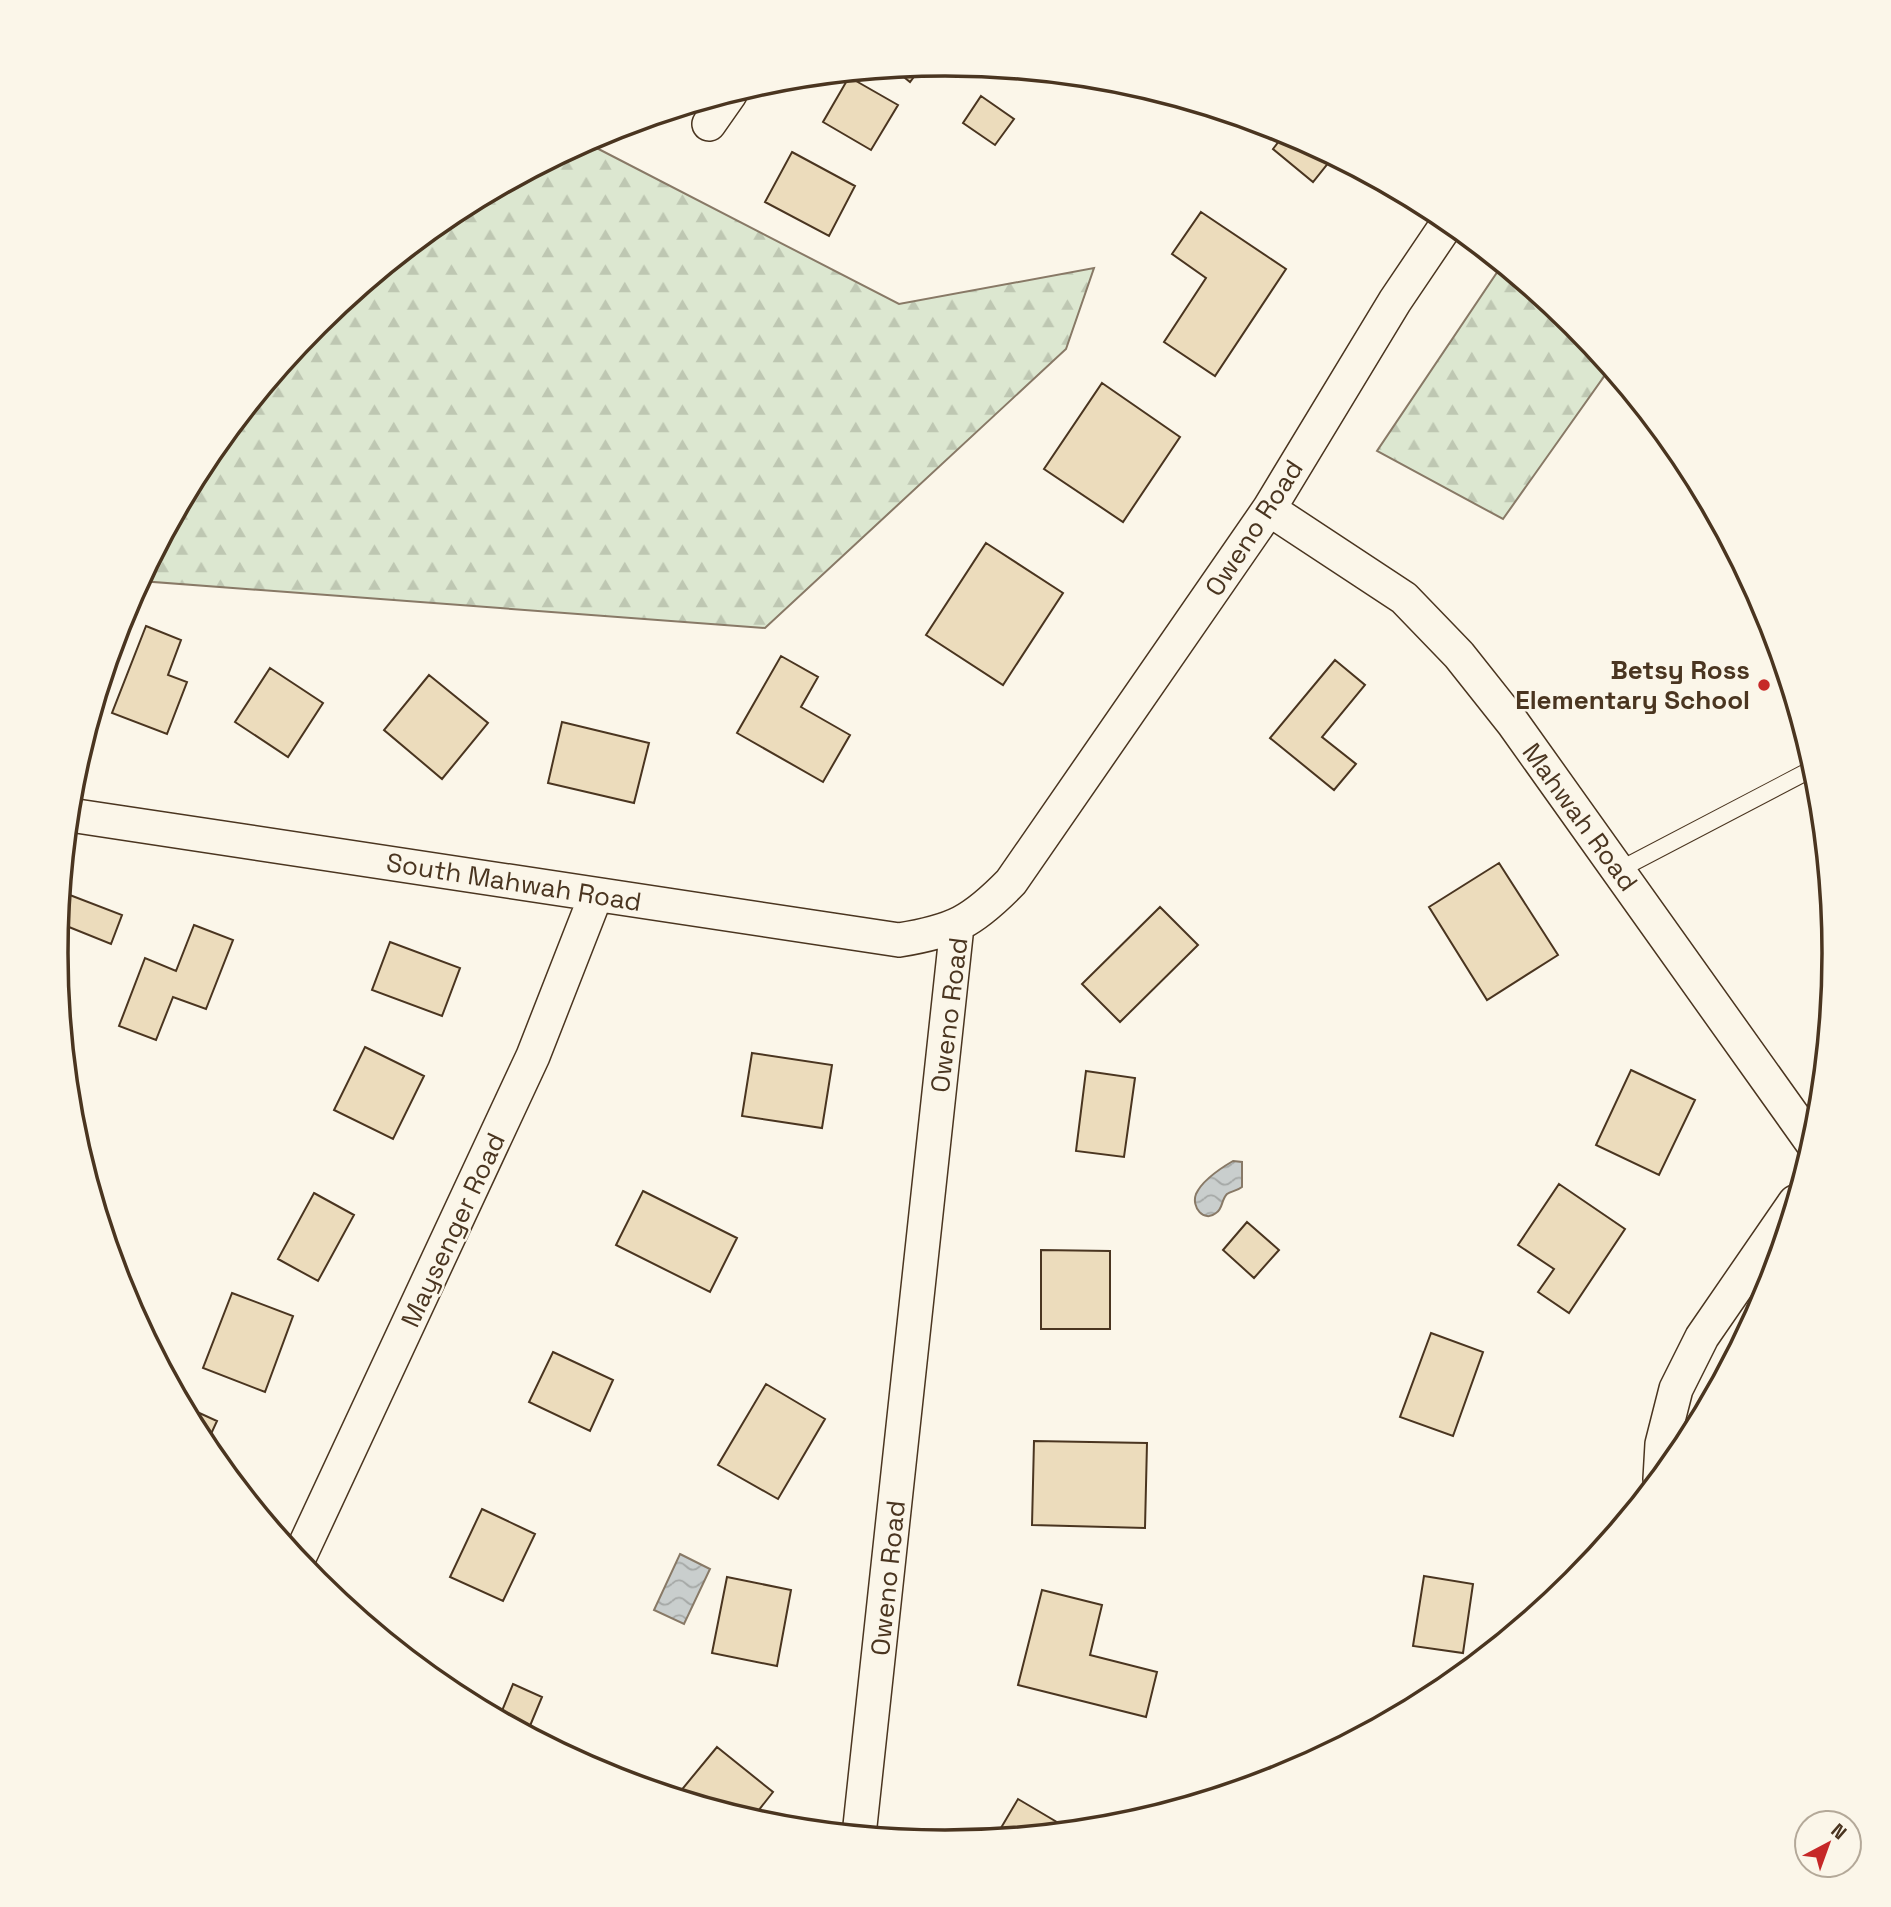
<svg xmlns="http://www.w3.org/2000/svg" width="1891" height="1907" viewBox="0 0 1891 1907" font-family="'Space Grotesk',sans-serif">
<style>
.forest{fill:url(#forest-firs);stroke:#887966;stroke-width:2}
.water{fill:url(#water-waves);stroke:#887966;stroke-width:2}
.building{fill:#ecdcbc;stroke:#4a3520;stroke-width:2}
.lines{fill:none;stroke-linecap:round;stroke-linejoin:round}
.lane-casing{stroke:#4a3520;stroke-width:18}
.street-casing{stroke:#4a3520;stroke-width:36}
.lane{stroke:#fbf6e9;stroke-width:16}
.street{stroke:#fbf6e9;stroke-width:33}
.poi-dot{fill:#c62828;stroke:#fbf6e9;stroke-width:2.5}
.labels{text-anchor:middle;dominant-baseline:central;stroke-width:5;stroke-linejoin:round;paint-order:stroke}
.street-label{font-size:26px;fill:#4a3520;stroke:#fbf6e9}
.poi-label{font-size:26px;font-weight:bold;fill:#4a3520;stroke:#fbf6e9;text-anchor:end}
.rim{fill:none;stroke:#4a3520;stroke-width:3.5}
</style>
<defs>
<pattern id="forest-firs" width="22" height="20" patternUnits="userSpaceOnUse" patternTransform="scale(1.75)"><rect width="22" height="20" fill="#dce7d0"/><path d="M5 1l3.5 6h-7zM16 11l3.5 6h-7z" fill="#bec7b2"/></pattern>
<pattern id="water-waves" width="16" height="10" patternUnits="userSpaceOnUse" patternTransform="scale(1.75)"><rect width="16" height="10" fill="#c9cecd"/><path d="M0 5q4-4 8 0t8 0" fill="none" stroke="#a5a8a6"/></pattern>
</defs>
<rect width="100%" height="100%" fill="#fbf6e9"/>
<path class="forest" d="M 585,142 L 899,304 L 1094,268 L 1066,349 L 765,628 L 141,581 L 206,459 L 317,324 L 452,214 Z
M 1502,265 L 1575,325 L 1610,368 L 1503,519 L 1377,451 Z"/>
<path class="water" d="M 1233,1161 L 1242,1162 L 1242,1187 C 1237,1191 1231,1191 1227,1194 C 1221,1200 1223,1209 1216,1213 C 1204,1223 1191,1207 1196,1194 C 1202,1181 1221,1168 1233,1161 Z
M 680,1554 L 710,1569 L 684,1624 L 654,1610 Z"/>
<path class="building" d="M 922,66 L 910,82 L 894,69 Z
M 849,77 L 898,105 L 871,150 L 823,122 Z
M 981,96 L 1014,119 L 995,145 L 963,123 Z
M 1286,132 L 1333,157 L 1313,182 L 1273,149 Z
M 792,152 L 855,186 L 829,236 L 765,202 Z
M 1201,212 L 1286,269 L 1215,376 L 1164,342 L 1206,278 L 1172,254 Z
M 1102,383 L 1180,437 L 1123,522 L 1044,469 Z
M 986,543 L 1063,593 L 1003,685 L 926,635 Z
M 146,626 L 181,640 L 168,675 L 187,682 L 167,734 L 112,713 Z
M 781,656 L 818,677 L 801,707 L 850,735 L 823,782 L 737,733 Z
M 1335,660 L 1365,685 L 1322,737 L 1356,764 L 1334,790 L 1270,738 Z
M 270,668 L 323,703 L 288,757 L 235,722 Z
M 429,675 L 488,723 L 442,779 L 384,730 Z
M 562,722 L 649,743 L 634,803 L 548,783 Z
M 1499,863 L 1558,955 L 1487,1000 L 1429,907 Z
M 62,892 L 122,915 L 111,944 L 59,923 Z
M 1160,907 L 1198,945 L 1120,1022 L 1082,984 Z
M 194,925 L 233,940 L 206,1009 L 173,997 L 156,1040 L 119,1026 L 145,958 L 176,971 Z
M 390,942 L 460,968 L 442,1016 L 372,990 Z
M 365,1047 L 424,1076 L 393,1139 L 334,1110 Z
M 752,1053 L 832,1065 L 822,1128 L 742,1116 Z
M 1631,1070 L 1695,1100 L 1659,1175 L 1596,1145 Z
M 1086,1071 L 1135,1078 L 1124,1157 L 1076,1151 Z
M 1559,1184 L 1625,1229 L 1569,1313 L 1538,1292 L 1554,1269 L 1518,1245 Z
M 643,1191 L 737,1238 L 710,1292 L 616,1245 Z
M 314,1193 L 354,1215 L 318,1281 L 278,1259 Z
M 1247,1222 L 1279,1250 L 1254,1278 L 1223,1250 Z
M 1041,1250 L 1110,1251 L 1110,1329 L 1041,1329 Z
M 232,1293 L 293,1316 L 265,1392 L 203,1368 Z
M 1431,1333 L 1483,1352 L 1453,1436 L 1400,1417 Z
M 553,1352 L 613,1380 L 590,1431 L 529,1402 Z
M 766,1384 L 825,1419 L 778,1499 L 718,1465 Z
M 184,1406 L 217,1421 L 205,1447 Z
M 1034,1441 L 1147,1443 L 1145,1528 L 1032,1525 Z
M 482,1509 L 535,1534 L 503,1601 L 450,1577 Z
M 1424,1576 L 1473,1584 L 1463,1653 L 1413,1646 Z
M 727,1577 L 791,1590 L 777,1666 L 712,1653 Z
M 1042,1590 L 1102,1605 L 1090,1655 L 1157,1672 L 1146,1717 L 1018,1685 Z
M 381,1636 L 421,1656 L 417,1665 Z
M 513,1684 L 542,1697 L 527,1733 L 499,1718 Z
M 717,1747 L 773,1792 L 751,1820 L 690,1801 L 679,1793 Z
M 1018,1799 L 1072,1831 L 995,1838 Z"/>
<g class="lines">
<defs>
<path id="lane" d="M 1619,870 L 1814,768"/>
<path id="street" d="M 709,124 L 730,94
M 1269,509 L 1404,598 L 1459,655 L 1513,723 L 1813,1144
M 70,815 L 899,940 C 954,931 972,922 1011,882 L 1269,509 L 1395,301 L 1449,221
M 1660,1479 L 1662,1444 L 1676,1389 L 1702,1337 L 1795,1202
M 298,1560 L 533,1056 L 596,895
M 859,1835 L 957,926"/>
</defs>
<use href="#lane" class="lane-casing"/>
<use href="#street" class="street-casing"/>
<use href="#lane" class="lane"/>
<use href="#street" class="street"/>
</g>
<circle class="poi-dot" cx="1764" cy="685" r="7"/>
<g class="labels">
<g class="street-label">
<text transform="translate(1254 528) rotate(-57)">Oweno Road</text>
<text transform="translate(1580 817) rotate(54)">Mahwah Road</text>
<text transform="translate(514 882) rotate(9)">South Mahwah Road</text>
<text transform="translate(949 1015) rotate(-83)">Oweno Road</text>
<text transform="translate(453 1230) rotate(-65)">Maysenger Road</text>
<text transform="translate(888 1578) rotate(-84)">Oweno Road</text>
</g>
<g class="poi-label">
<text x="1750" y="670">Betsy Ross<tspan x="1750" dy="30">Elementary School</tspan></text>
</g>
</g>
<path d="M0 0H1891V1907H0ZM68 953a877 877 0 1 1 1754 0a877 877 0 1 1-1754 0Z" fill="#fbf6e9" fill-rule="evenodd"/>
<path class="rim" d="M68 953a877 877 0 1 1 1754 0a877 877 0 1 1-1754 0Z"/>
<g transform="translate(1828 1844) rotate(41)"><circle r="33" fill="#fbf6e9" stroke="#b4a999" stroke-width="2"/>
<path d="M0-5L12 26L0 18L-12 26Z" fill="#c62828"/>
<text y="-10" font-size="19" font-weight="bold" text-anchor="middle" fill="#4a3520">N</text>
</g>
</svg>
